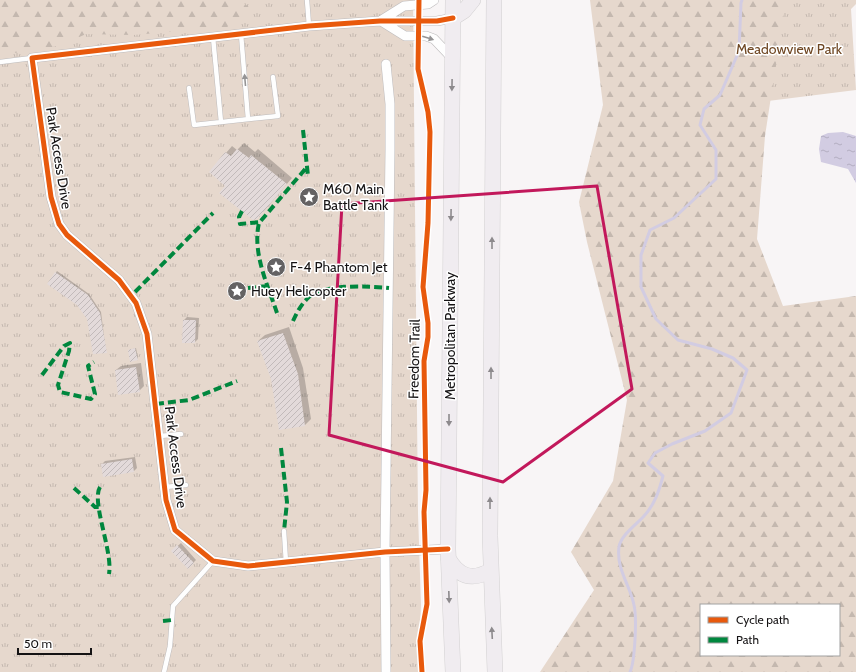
<svg xmlns="http://www.w3.org/2000/svg" width="856" height="672" viewBox="0 0 856 672" font-family="Cabin,sans-serif">
<style>
.grass{fill:url(#grass-tufts)}
.forest{fill:url(#forest-firs);fill-rule:evenodd}
.water{fill:url(#water-ripples)}
.shadow{fill:#0003}
.lines{fill:none;stroke-linecap:round;stroke-linejoin:round}
.stream{stroke:#d2cce2;stroke-width:3}
.building{fill:url(#building-hatch)}
.service-casing{stroke:#bdbbbc;stroke-width:5.5}
.minor-casing{stroke:#bdbbbc;stroke-width:10}
.primary-casing{stroke:#d2d0d1;stroke-width:16}
.service{stroke:#fefefe;stroke-width:4.5}
.minor{stroke:#fefefe;stroke-width:9}
.primary{stroke:#f0ecf0;stroke-width:15}
.quiet{stroke:#00873e;stroke-width:4;stroke-dasharray:8 4;stroke-linecap:butt}
.cycleway-casing{stroke:#fff;stroke-width:8}
.cycleway{stroke:#e8590c;stroke-width:5}
.oneway{fill:#959495}
.oneway2{fill:#8d8a8d}
.marked{fill:none;stroke:#c2185b;stroke-width:3;stroke-linejoin:round}
.labels{text-anchor:middle;dominant-baseline:central;stroke-width:3;stroke-linejoin:round;paint-order:stroke}
.park-label{font-size:14px;fill:#6f4723;stroke:#fff}
.street-label{font-size:14px;fill:#151314;stroke:#fff}
.poi-label{font-size:14px;fill:#151314;stroke:#fff;text-anchor:start}
</style>
<defs>
<pattern id="grass-tufts" width="24" height="20" patternUnits="userSpaceOnUse"><rect width="24" height="20" fill="#e6d8cd"/><path d="M3 7l-1-3M5 7V3M7 7l1-3M15 17l-1-3M17 17v-4M19 17l1-3" fill="none" stroke="#c4b8af"/></pattern>
<pattern id="forest-firs" width="22" height="20" patternUnits="userSpaceOnUse"><rect width="22" height="20" fill="#e6d8cd"/><path d="M5 1l3.5 6h-7zM16 11l3.5 6h-7z" fill="#c4b8af"/></pattern>
<pattern id="water-ripples" width="26" height="14" patternUnits="userSpaceOnUse"><rect width="26" height="14" fill="#d2cce2"/><path d="M2 4q2-2 4 0t4 0M15 11q2-2 4 0t4 0" fill="none" stroke="#b3aec1"/></pattern>
<pattern id="building-hatch" width="6" height="6" patternUnits="userSpaceOnUse"><rect width="6" height="6" fill="#e3dada"/><path d="M-1 1l2-2M0 6l6-6M5 7l2-2" fill="none" stroke="#c2baba"/></pattern>
</defs>
<rect width="100%" height="100%" fill="#f8f5f6"/>
<path class="grass" d="M 0,0 L 413,0 L 418,513 L 421,605 L 418,672 L 0,672 Z
M 742,0 L 856,0 L 856,4 L 851,9 L 856,90 L 704,109 Z"/>
<path class="forest" d="M 0,0 L 240,0 L 250,8 L 242,18 L 227,27 L 133,35 L 86,34 L 66,43 L 49,48 L 14,53 L 0,66 Z
M 590,0 L 788,0 L 785,5 L 765,136 L 757,239 L 783,306 L 856,296 L 856,672 L 540,672 L 594,590 L 571,552 L 613,481 L 627,400 L 587,242 L 579,202 L 603,105 ZM 701,605 L 839,605 L 839,655 L 701,655 Z"/>
<path class="water" d="M 843,132 L 856,136 L 856,183 L 848,169 L 821,162 L 819,149 L 821,136 L 828,133 Z"/>
<path class="shadow" d="M 244,143 L 255,152 L 258,149 L 292,178 L 263,212 L 226,186 L 226,153 L 232,146 L 237,150 Z
M 57,271 L 89,294 L 101,312 L 106,352 L 88,319 L 77,304 L 48,284 Z
M 187,317 L 199,318 L 198,339 L 195,342 L 183,342 L 184,320 Z
M 289,327 L 303,368 L 311,419 L 305,425 L 280,429 L 272,379 L 258,341 L 265,335 Z
M 136,348 L 138,358 L 137,359 L 129,350 Z
M 141,363 L 144,386 L 139,391 L 116,370 L 121,366 Z
M 135,457 L 137,468 L 134,471 L 104,476 L 102,464 L 105,461 Z
M 181,543 L 196,560 L 188,568 L 172,551 Z"/>
<g class="lines">
<path class="stream" d="M 630,672 C 635,662 637,617 634,605 C 630,585 616,569 619,547 C 621,535 636,525 644,516 C 655,504 659,491 663,476 L 648,463 L 655,453 L 672,444 L 705,431 L 731,413 L 747,370 L 733,358 L 712,349 L 678,340 L 656,319 L 641,287 L 641,255 L 650,230 L 674,218 L 716,179 L 716,150 L 700,125 L 704,109 L 720,95 L 739,51 L 741,3 L 742,0"/>
</g>
<path class="building" d="M 237,149 L 249,158 L 251,155 L 287,184 L 257,219 L 253,220 L 219,193 L 225,186 L 209,172 L 225,152 L 231,156 Z
M 55,272 L 88,295 L 100,313 L 107,353 L 93,354 L 87,319 L 77,305 L 47,284 Z
M 183,320 L 196,320 L 195,343 L 182,343 Z
M 283,333 L 298,374 L 305,426 L 279,430 L 271,379 L 257,341 Z
M 135,348 L 138,360 L 130,362 L 128,350 Z
M 136,367 L 140,392 L 118,395 L 115,370 Z
M 132,459 L 134,472 L 103,477 L 101,464 Z
M 177,545 L 194,563 L 188,569 L 171,551 Z"/>
<g class="lines">
<defs>
<path id="service" d="M 307,0 L 309,26
M 241,34 L 248,119
M 213,37 L 221,122
M 0,62 L 32,58
M 189,88 L 194,125 L 278,116 L 273,77
M 160,436 L 181,434
M 165,487 L 186,485
M 284,531 L 286,563
M 164,672 L 170,646 L 173,606 L 213,561"/>
<path id="minor" d="M 380,21 L 404,6 L 428,4 L 434,0
M 381,21 L 405,36 L 426,36 L 434,39 L 452,58
M 386,64 L 390,104 L 390,149 L 385,552 L 386,672
M 448,549 L 385,552 L 248,566 L 213,561 L 175,530 L 166,500 L 147,334 L 136,303 L 119,280 L 67,235 L 59,224 L 51,197 L 32,58 L 309,26 L 380,21 L 437,21 L 453,18"/>
<path id="primary" d="M 453,0 L 448,549 L 453,672
M 494,0 L 490,536 L 495,672
M 453,18 L 464,11 L 473,0
M 448,558 C 458,576 471,581 490,571"/>
</defs>
<use href="#service" class="service-casing"/>
<use href="#minor" class="minor-casing"/>
<use href="#primary" class="primary-casing"/>
<use href="#service" class="service"/>
<use href="#minor" class="minor"/>
<use href="#primary" class="primary"/>
<path class="quiet" d="M 303,130 L 308,176
M 242,211 L 239,217 L 240,224 L 260,222
M 248,288 L 268,286
M 135,292 L 213,213
M 277,313 C 268,286 252,253 259,223 L 307,167
M 293,321 C 297,312 302,303 310,296 C 326,284 369,286 389,288
M 42,375 L 64,346 L 70,343 L 69,351 L 58,385 L 60,392 L 91,399 L 95,394 L 88,366 L 94,362
M 156,404 L 189,400 L 237,381
M 281,448 L 287,502 L 284,531
M 100,487 C 91,502 113,551 109,574
M 74,488 L 95,507 L 99,507
M 163,621 L 172,620"/>
<defs>
<path id="cycleway" d="M 419,0 L 418,69 L 428,112 L 430,132 L 428,223 L 423,287 L 428,323 L 428,337 L 424,361 L 426,490 L 424,512 L 427,604 L 420,641 L 422,672
M 448,549 L 385,552 L 248,566 L 213,561 L 175,530 L 166,500 L 147,334 L 136,303 L 119,280 L 67,235 L 59,224 L 51,197 L 32,58 L 309,26 L 380,21 L 437,21 L 453,18"/>
</defs>
<use href="#cycleway" class="cycleway-casing"/>
<use href="#cycleway" class="cycleway"/>
</g>
<defs><path id="oneway-solid" d="M-6-.8H1V-3.2L6.5 0L1 3.2V.8H-6Z"/></defs>
<g class="oneway">
<use href="#oneway-solid" transform="translate(428 38) rotate(17)"/>
<use href="#oneway-solid" transform="translate(245 80) rotate(-95)"/>
</g>
<g class="oneway2">
<use href="#oneway-solid" transform="translate(452 85) rotate(91)"/>
<use href="#oneway-solid" transform="translate(451 215) rotate(91)"/>
<use href="#oneway-solid" transform="translate(492 243) rotate(-90)"/>
<use href="#oneway-solid" transform="translate(491 373) rotate(-90)"/>
<use href="#oneway-solid" transform="translate(449 420) rotate(90)"/>
<use href="#oneway-solid" transform="translate(490 503) rotate(-90)"/>
<use href="#oneway-solid" transform="translate(449 597) rotate(88)"/>
<use href="#oneway-solid" transform="translate(492 633) rotate(-93)"/>
</g>
<path class="marked" d="M 597,186 L 632,389 L 503,482 L 329,435 L 342,204 Z"/>
<defs>
<symbol id="sight-disc" viewBox="-11 -11 22 22"><circle r="9.5" fill="#646263" stroke="#fff"/><path d="M0-6L1.8-2.2L6-1.7L2.9 1.2L3.7 5.4L0 3.3L-3.7 5.4L-2.9 1.2L-6-1.7L-1.8-2.2Z" fill="#fff"/></symbol>
</defs>
<g fill-rule="evenodd">
<use href="#sight-disc" x="298" y="186" width="22" height="22"/>
<use href="#sight-disc" x="265" y="256" width="22" height="22"/>
<use href="#sight-disc" x="226" y="280" width="22" height="22"/>
</g>
<g class="labels">
<g class="park-label">
<text x="789" y="49">Meadowview Park</text>
</g>
<g class="street-label">
<text transform="translate(59 158) rotate(81)">Park Access Drive</text>
<text transform="translate(450 336) rotate(-90)">Metropolitan Parkway</text>
<text transform="translate(414 359) rotate(-89)">Freedom Trail</text>
<text transform="translate(176 457) rotate(83)">Park Access Drive</text>
</g>
<g class="poi-label">
<text x="323" y="189">M60 Main<tspan x="323" dy="16">Battle Tank</tspan></text>
<text x="290" y="267">F-4 Phantom Jet</text>
<text x="251" y="291">Huey Helicopter</text>
</g>
</g>
<rect x="700" y="604" width="140" height="52" fill="#ffffff" stroke="#a1a1a1"/>
<rect x="708" y="617" width="20" height="6" fill="#e8590c" stroke="#a1a1a1"/>
<text x="736" y="624" font-size="12" fill="#151314">Cycle path</text>
<rect x="708" y="637" width="20" height="6" fill="#00873e" stroke="#a1a1a1"/>
<text x="736" y="644" font-size="12" fill="#151314">Path</text>
<path d="M18 648v6h73v-6" fill="none" stroke="#151314" stroke-width="2"/>
<text x="24" y="648" font-size="12" fill="#151314" stroke="#ffffff" stroke-width="3" paint-order="stroke">50 m</text>
</svg>
